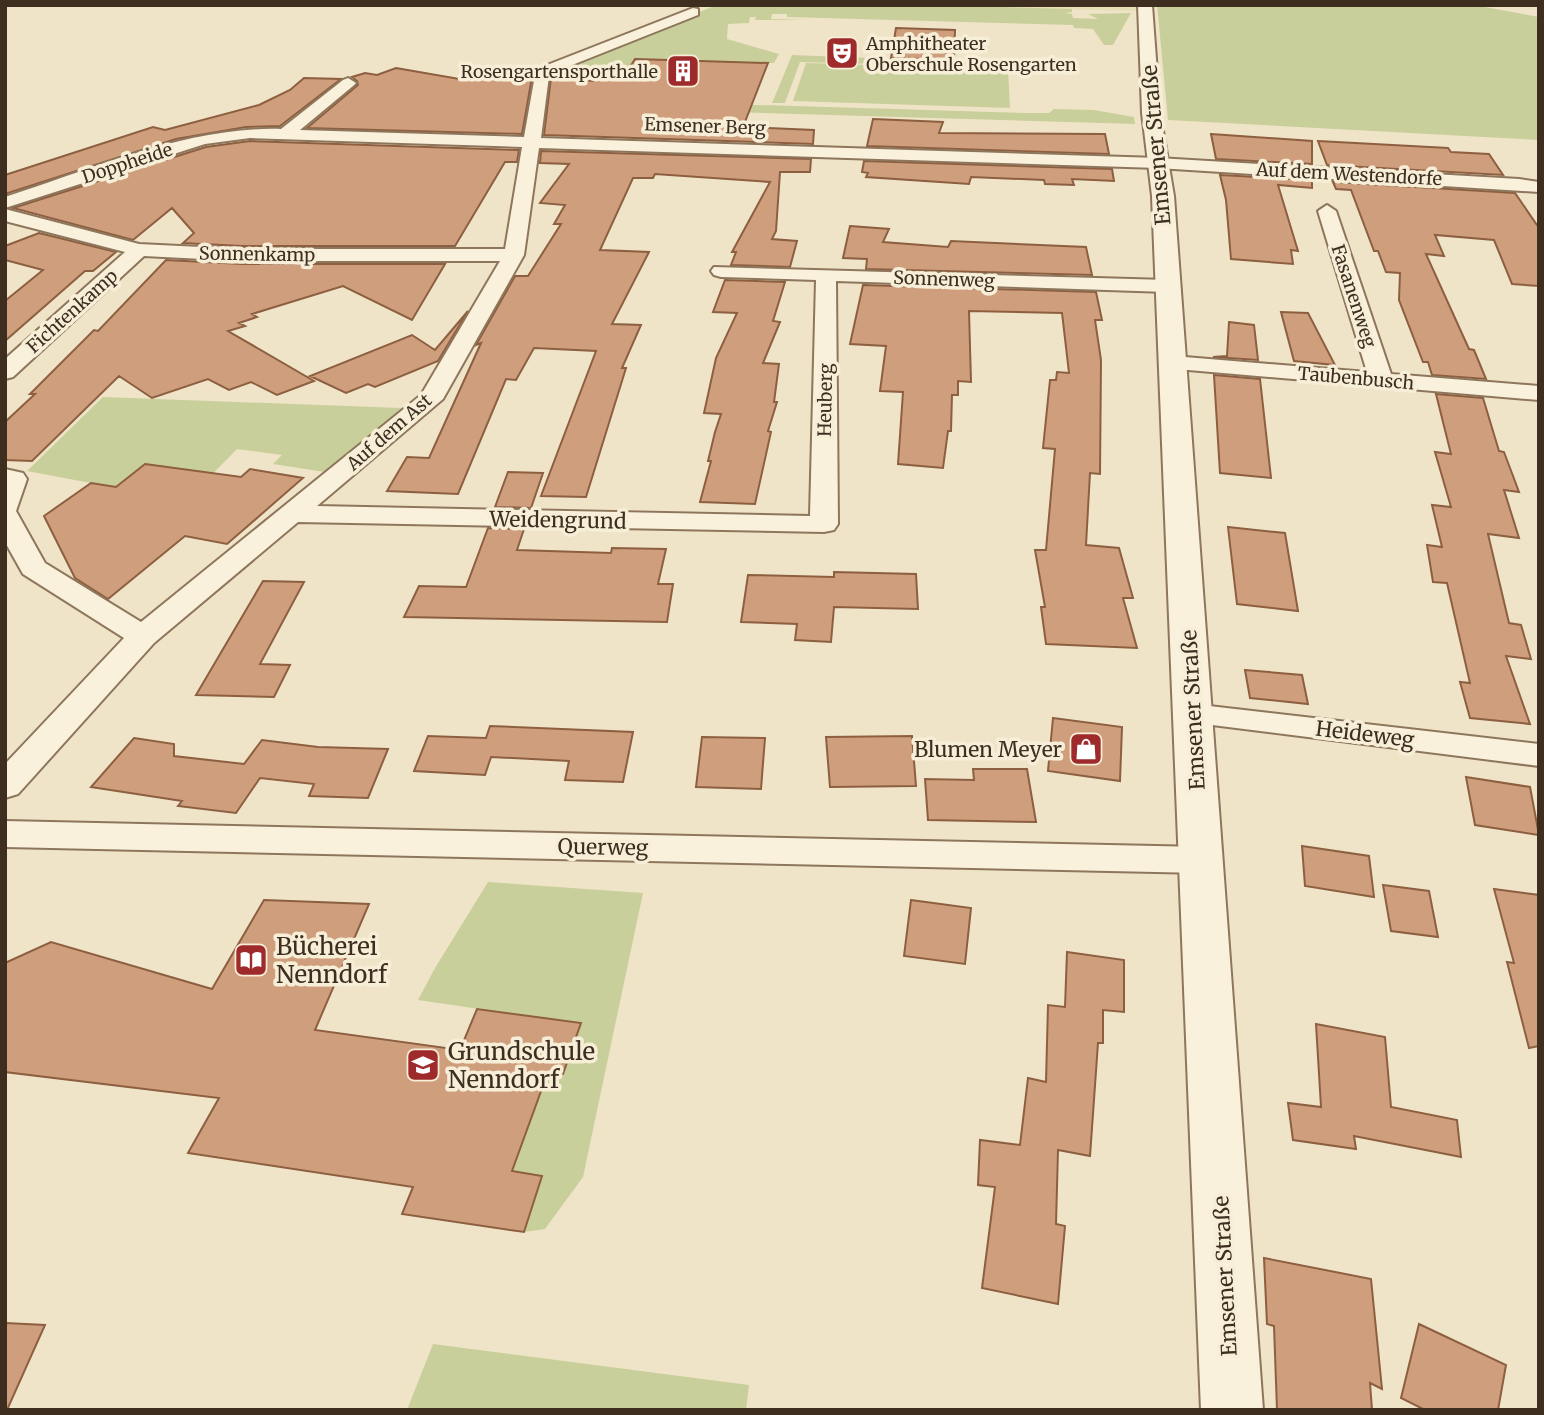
<svg xmlns="http://www.w3.org/2000/svg" width="1544" height="1415" viewBox="0 0 1544 1415" font-family="Merriweather,serif">
<style>
.farmland{fill:#e6deb5}
.green{fill:#c9cf9b}
.building{fill:#cf9f7d;stroke:#8d5f41;stroke-width:2}
.lines{fill:none;stroke-linecap:round;stroke-linejoin:round}
.minor-casing{stroke:#8d765c;stroke-width:4}
.tertiary-casing{stroke:#8d765c;stroke-width:4}
.minor{fill:#faf1dc;fill-rule:evenodd}
.tertiary{fill:#faf1dc;fill-rule:evenodd}
.labels{text-anchor:middle;dominant-baseline:central;stroke-width:7;stroke-linejoin:round;paint-order:stroke}
.far-poi-label{font-size:18px;fill:#3d2e20;stroke:#f7eed8;text-anchor:start}
.far-street-label{font-size:18px;fill:#3d2e20;stroke:#f7eed8}
.street-label{font-size:21px;fill:#3d2e20;stroke:#f7eed8}
.poi-label{font-size:21px;fill:#3d2e20;stroke:#f7eed8;text-anchor:end}
.near-poi-label{font-size:24px;fill:#3d2e20;stroke:#f7eed8;text-anchor:start}
</style>
<rect width="100%" height="100%" fill="#f0e4c8"/>
<path class="farmland" d="M 941,5 L 1140,5 L 1140,11 L 1090,10 Z"/>
<path class="green" d="M 717,5 L 934,5 L 1072,9 L 1072,12 L 1065,13 L 1072,14 L 1073,18 L 1098,19 L 1088,14 L 1131,13 L 1113,45 L 1104,45 L 1093,29 L 1074,28 L 1073,25 L 787,17 L 787,14 L 772,14 L 771,19 L 809,20 L 755,20 L 756,17 L 750,17 L 749,23 L 728,24 L 727,39 L 779,54 L 774,63 L 636,59 C 625,75 568,95 549,95 L 548,76 L 556,69 Z
M 1157,5 L 1474,5 L 1539,17 L 1539,140 L 1168,120 Z
M 792,55 L 1024,64 L 1024,68 L 800,62 L 785,103 L 772,103 Z
M 806,63 L 1008,69 L 1010,108 L 793,101 Z
M 557,99 L 1028,113 L 1049,113 L 1054,109 L 1094,110 L 1134,117 L 1135,124 L 731,112 L 683,115 L 667,143 L 634,142 L 646,137 L 574,107 L 547,106 L 547,102 Z
M 103,397 L 402,408 L 331,473 L 273,464 L 282,455 L 237,449 L 186,501 L 27,471 Z
M 488,882 L 643,893 L 583,1177 L 545,1229 L 524,1232 L 542,1176 L 512,1171 L 548,1072 L 563,1073 L 581,1024 L 418,1000 L 435,968 Z
M 433,1344 L 749,1385 L 746,1410 L 407,1410 Z"/>
<path class="building" d="M 896,28 L 955,30 L 954,60 L 891,58 Z
M 635,59 L 768,63 L 743,127 L 814,130 L 813,144 L 544,135 L 551,78 L 594,81 L 604,66 L 630,67 Z
M 396,68 L 465,80 L 477,72 L 532,77 L 522,134 L 307,128 L 358,85 L 357,81 L 352,77 L 365,73 L 377,75 Z
M 304,78 L 341,79 L 280,126 L 246,127 L 176,139 L 5,194 L 5,175 L 153,127 L 165,130 L 259,105 L 290,90 Z
M 873,119 L 943,122 L 939,133 L 1105,134 L 1109,154 L 867,146 Z
M 1211,134 L 1312,141 L 1312,164 L 1216,159 Z
M 250,141 L 519,150 L 517,162 L 505,162 L 455,246 L 242,246 L 183,243 L 194,233 L 172,208 L 133,240 L 13,208 L 206,147 Z
M 1318,141 L 1448,148 L 1451,152 L 1489,154 L 1503,175 L 1327,165 Z
M 541,151 L 811,159 L 810,172 L 780,172 L 776,231 L 772,239 L 797,241 L 790,267 L 731,265 L 736,252 L 732,252 L 770,182 L 655,174 L 653,178 L 633,178 L 600,250 L 649,252 L 612,324 L 641,325 L 622,368 L 626,368 L 586,497 L 541,496 L 596,351 L 534,348 L 516,380 L 506,379 L 458,494 L 387,491 L 407,457 L 429,458 L 481,343 L 476,345 L 515,276 L 528,276 L 561,224 L 554,224 L 565,205 L 540,203 L 569,164 L 540,163 Z
M 864,161 L 1112,169 L 1114,181 L 1072,179 L 1074,185 L 1045,184 L 1044,180 L 971,177 L 969,184 L 866,177 L 868,173 L 862,172 Z
M 1220,175 L 1312,180 L 1312,188 L 1278,185 L 1298,251 L 1291,250 L 1293,264 L 1231,259 L 1226,200 Z
M 1333,182 L 1515,193 L 1539,228 L 1539,286 L 1512,284 L 1494,240 L 1435,235 L 1444,256 L 1426,254 L 1469,349 L 1474,350 L 1486,379 L 1432,375 L 1428,362 L 1423,362 L 1399,300 L 1400,273 L 1386,272 L 1378,251 L 1374,251 L 1351,190 L 1336,189 Z
M 850,226 L 889,229 L 883,242 L 948,247 L 951,241 L 1086,247 L 1092,275 L 866,269 L 867,259 L 843,258 Z
M 39,233 L 116,252 L 93,271 L 85,271 L 5,341 L 5,301 L 43,270 L 5,260 L 5,246 Z
M 166,260 L 242,264 L 445,264 L 412,320 L 343,286 L 252,314 L 257,317 L 239,323 L 245,326 L 228,331 L 314,381 L 277,395 L 251,382 L 229,390 L 208,379 L 152,398 L 119,376 L 32,461 L 5,460 L 5,422 L 35,394 L 30,394 L 94,330 L 98,331 Z
M 725,280 L 785,282 L 773,321 L 780,322 L 763,363 L 779,364 L 774,402 L 777,402 L 768,431 L 771,432 L 755,504 L 700,502 L 711,461 L 708,461 L 715,432 L 721,414 L 704,413 L 716,358 L 737,313 L 713,312 Z
M 863,285 L 1096,292 L 1102,320 L 1095,320 L 1101,360 L 1100,474 L 1090,473 L 1086,545 L 1119,548 L 1133,598 L 1123,598 L 1137,648 L 1046,644 L 1041,607 L 1045,607 L 1035,550 L 1046,550 L 1055,449 L 1043,448 L 1050,380 L 1056,380 L 1057,372 L 1069,373 L 1062,313 L 969,311 L 971,382 L 958,381 L 958,395 L 952,395 L 951,431 L 948,431 L 943,468 L 898,464 L 903,392 L 880,391 L 886,346 L 850,344 Z
M 468,311 L 438,361 L 375,387 L 368,384 L 346,393 L 310,376 L 412,335 L 435,350 Z
M 1281,312 L 1308,313 L 1335,365 L 1294,361 Z
M 1229,322 L 1254,325 L 1258,360 L 1213,357 L 1227,356 Z
M 1214,375 L 1260,379 L 1271,478 L 1220,473 Z
M 1436,394 L 1483,398 L 1499,451 L 1504,452 L 1519,492 L 1504,490 L 1519,538 L 1488,534 L 1509,623 L 1521,625 L 1531,659 L 1506,656 L 1530,724 L 1470,718 L 1460,682 L 1470,683 L 1447,583 L 1433,582 L 1427,545 L 1442,547 L 1432,505 L 1451,507 L 1435,452 L 1451,454 Z
M 145,464 L 241,477 L 250,469 L 303,478 L 227,544 L 185,536 L 108,599 L 75,578 L 44,516 L 91,483 L 116,487 Z
M 508,472 L 543,473 L 531,508 L 495,507 Z
M 1228,527 L 1285,533 L 1298,611 L 1237,604 Z
M 488,528 L 524,529 L 517,550 L 611,553 L 612,548 L 666,549 L 658,584 L 673,584 L 667,622 L 404,617 L 419,586 L 466,587 Z
M 834,572 L 916,574 L 918,609 L 834,607 L 831,642 L 795,640 L 797,624 L 741,622 L 748,575 L 834,577 Z
M 263,581 L 304,582 L 260,664 L 290,665 L 274,697 L 196,695 Z
M 1245,670 L 1302,675 L 1308,704 L 1250,698 Z
M 1053,718 L 1122,727 L 1120,781 L 1048,771 Z
M 490,726 L 633,732 L 623,782 L 565,780 L 569,761 L 491,757 L 485,775 L 414,771 L 428,736 L 486,738 Z
M 912,736 L 916,786 L 830,787 L 826,737 Z
M 702,737 L 765,738 L 761,789 L 696,787 Z
M 134,738 L 174,744 L 174,756 L 244,764 L 262,740 L 318,747 L 388,749 L 368,798 L 309,796 L 314,784 L 260,778 L 236,813 L 178,806 L 182,801 L 91,787 Z
M 973,769 L 1027,769 L 1036,822 L 928,820 L 925,779 L 974,780 Z
M 1466,777 L 1530,787 L 1539,835 L 1475,825 Z
M 1302,846 L 1369,856 L 1374,897 L 1305,886 Z
M 1383,885 L 1429,891 L 1438,937 L 1391,931 Z
M 1494,889 L 1539,895 L 1539,1046 L 1529,1048 L 1507,962 L 1514,963 Z
M 264,900 L 369,904 L 315,1030 L 460,1050 L 477,1009 L 581,1023 L 563,1074 L 548,1072 L 512,1171 L 542,1176 L 524,1232 L 402,1214 L 413,1187 L 188,1153 L 219,1098 L 5,1072 L 5,963 L 51,942 L 212,989 Z
M 911,900 L 971,908 L 965,964 L 904,956 Z
M 1067,952 L 1124,960 L 1124,1012 L 1103,1010 L 1103,1043 L 1098,1043 L 1090,1156 L 1058,1150 L 1056,1224 L 1065,1226 L 1058,1304 L 982,1288 L 995,1187 L 978,1185 L 980,1140 L 1020,1145 L 1028,1078 L 1046,1082 L 1048,1005 L 1065,1007 Z
M 1316,1024 L 1385,1037 L 1391,1107 L 1457,1120 L 1461,1157 L 1354,1136 L 1356,1149 L 1293,1140 L 1288,1103 L 1321,1107 Z
M 1264,1258 L 1371,1279 L 1382,1389 L 1370,1383 L 1372,1410 L 1277,1410 L 1274,1326 L 1267,1324 Z
M 5,1323 L 45,1325 L 7,1410 L 5,1410 Z
M 1419,1324 L 1506,1365 L 1498,1410 L 1425,1410 L 1401,1398 Z"/>
<g class="lines">
<defs>
<path id="minor" d="M 693,8 L 698,9 L 698,15 L 552,73 L 549,76 L 541,138 L 1158,158 L 1519,179 L 1539,182 L 1539,192 L 1158,168 L 539,148 L 524,255 L 443,399 L 317,506 L 810,516 L 816,280 L 721,277 L 714,275 L 711,271 L 714,267 L 1167,280 L 1174,282 L 1177,286 L 1174,290 L 1167,292 L 836,281 L 838,524 L 834,530 L 824,532 L 298,522 L 154,643 L 18,794 L 5,798 L 5,764 L 124,638 L 23,574 L 5,542 L 5,469 L 23,473 L 27,479 L 16,511 L 45,563 L 141,622 L 421,395 L 500,261 L 242,261 L 144,256 L 13,377 L 5,379 L 5,359 L 125,252 L 5,221 L 5,209 L 139,244 L 242,249 L 505,249 L 522,147 L 250,138 L 205,144 L 5,208 L 5,197 C 92,169 190,126 281,129 L 343,80 L 348,78 L 356,83 L 353,86 L 300,130 L 524,137 L 535,75 L 542,67 Z
M 1327,205 L 1336,211 L 1391,374 L 1539,386 L 1539,400 L 1165,368 L 1161,363 L 1165,358 L 1173,356 L 1367,372 L 1318,211 Z
M 1192,704 L 1539,744 L 1539,766 L 1180,721 L 1175,714 L 1180,707 Z
M 5,821 L 1202,847 L 1215,851 L 1221,860 L 1215,869 L 1202,873 L 5,847 Z"/>
<path id="tertiary" d="M 1138,5 L 1152,5 L 1160,113 L 1174,196 L 1263,1410 L 1201,1410 L 1152,196 L 1142,113 Z"/>
</defs>
<use href="#minor" class="minor-casing"/>
<use href="#tertiary" class="tertiary-casing"/>
<use href="#minor" class="minor"/>
<use href="#tertiary" class="tertiary"/>
</g>
<defs>
<symbol id="theatre-square" viewBox="-11 -11 22 22"><rect x="-9" y="-9" width="18" height="18" rx="4" fill="#9e2a2b" stroke="#f7eed8"/><path d="M-5-5.5Q0-4 5-5.5V0Q5 5 0 6Q-5 5-5 0ZM-3.3-2.5H-1v1.5H-3.3ZM1-2.5H3.3v1.5H1ZM-2.8 1Q0 5.5 2.8 1Z" fill="#fff"/></symbol>
<symbol id="building-square" viewBox="-11 -11 22 22"><rect x="-9" y="-9" width="18" height="18" rx="4" fill="#9e2a2b" stroke="#f7eed8"/><path d="M-4-6H4V6H1V3H-1V6H-4ZM-2.5-4.3h1.7v1.8h-1.7ZM.8-4.3h1.7v1.8H.8ZM-2.5-1h1.7V.8h-1.7ZM.8-1h1.7V.8H.8Z" fill="#fff"/></symbol>
<symbol id="shop-square" viewBox="-11 -11 22 22"><rect x="-9" y="-9" width="18" height="18" rx="4" fill="#9e2a2b" stroke="#f7eed8"/><path d="M-5-2.5h2.3a2.7 3.5 0 0 1 5.4 0H5L5.5 6h-11ZM-1.5-2.5h3a1.5 2.3 0 0 0-3 0Z" fill="#fff"/></symbol>
<symbol id="library-square" viewBox="-11 -11 22 22"><rect x="-9" y="-9" width="18" height="18" rx="4" fill="#9e2a2b" stroke="#f7eed8"/><path d="M-6-4Q-3-5.5-.7-3.5V5Q-3 3-6 4ZM6-4Q3-5.5 .7-3.5V5Q3 3 6 4Z" fill="#fff"/></symbol>
<symbol id="school-square" viewBox="-11 -11 22 22"><rect x="-9" y="-9" width="18" height="18" rx="4" fill="#9e2a2b" stroke="#f7eed8"/><path d="M0-5L7-2L0 1L-7-2ZM-4 1L0 2.5L4 1V4Q0 6-4 4Z" fill="#fff"/></symbol>
</defs>
<g fill-rule="evenodd">
<use href="#theatre-square" x="823" y="34" width="38" height="38"/>
<use href="#building-square" x="664" y="52" width="38" height="38"/>
<use href="#shop-square" x="1067" y="730" width="38" height="38"/>
<use href="#library-square" x="232" y="941" width="38" height="38"/>
<use href="#school-square" x="404" y="1046" width="38" height="38"/>
</g>
<g class="labels">
<g class="far-poi-label">
<text x="866" y="43">Amphitheater<tspan x="866" dy="21">Oberschule Rosengarten</tspan></text>
<text x="658" y="71" text-anchor="end">Rosengartensporthalle</text>
</g>
<g class="far-street-label">
<text transform="translate(705 126) rotate(2)">Emsener Berg</text>
<text transform="translate(127 163) rotate(-18)">Doppheide</text>
<text transform="translate(1349 174) rotate(3)">Auf dem Westendorfe</text>
<text transform="translate(257 254) rotate(1)">Sonnenkamp</text>
<text transform="translate(944 279) rotate(2)">Sonnenweg</text>
<text transform="translate(1354 296) rotate(72)">Fasanenweg</text>
<text transform="translate(72 311) rotate(-42)">Fichtenkamp</text>
<text transform="translate(1356 378) rotate(5)">Taubenbusch</text>
<text transform="translate(825 400) rotate(-89)">Heuberg</text>
<text transform="translate(389 432) rotate(-41)">Auf dem Ast</text>
</g>
<g class="street-label">
<text transform="translate(1156 145) rotate(-95)">Emsener Straße</text>
<text transform="translate(558 520) rotate(1)">Weidengrund</text>
<text transform="translate(1193 710) rotate(-93)">Emsener Straße</text>
<text transform="translate(1365 734) rotate(7)">Heideweg</text>
<text transform="translate(603 847) rotate(1)">Querweg</text>
<text transform="translate(1225 1276) rotate(-93)">Emsener Straße</text>
</g>
<g class="poi-label">
<text x="1062" y="749">Blumen Meyer</text>
</g>
<g class="near-poi-label">
<text x="276" y="946">Bücherei<tspan x="276" dy="28">Nenndorf</tspan></text>
<text x="448" y="1051">Grundschule<tspan x="448" dy="28">Nenndorf</tspan></text>
</g>
</g>
<rect width="1544" height="1415" fill="none" stroke="#3d2e20" stroke-width="14"/>
</svg>
